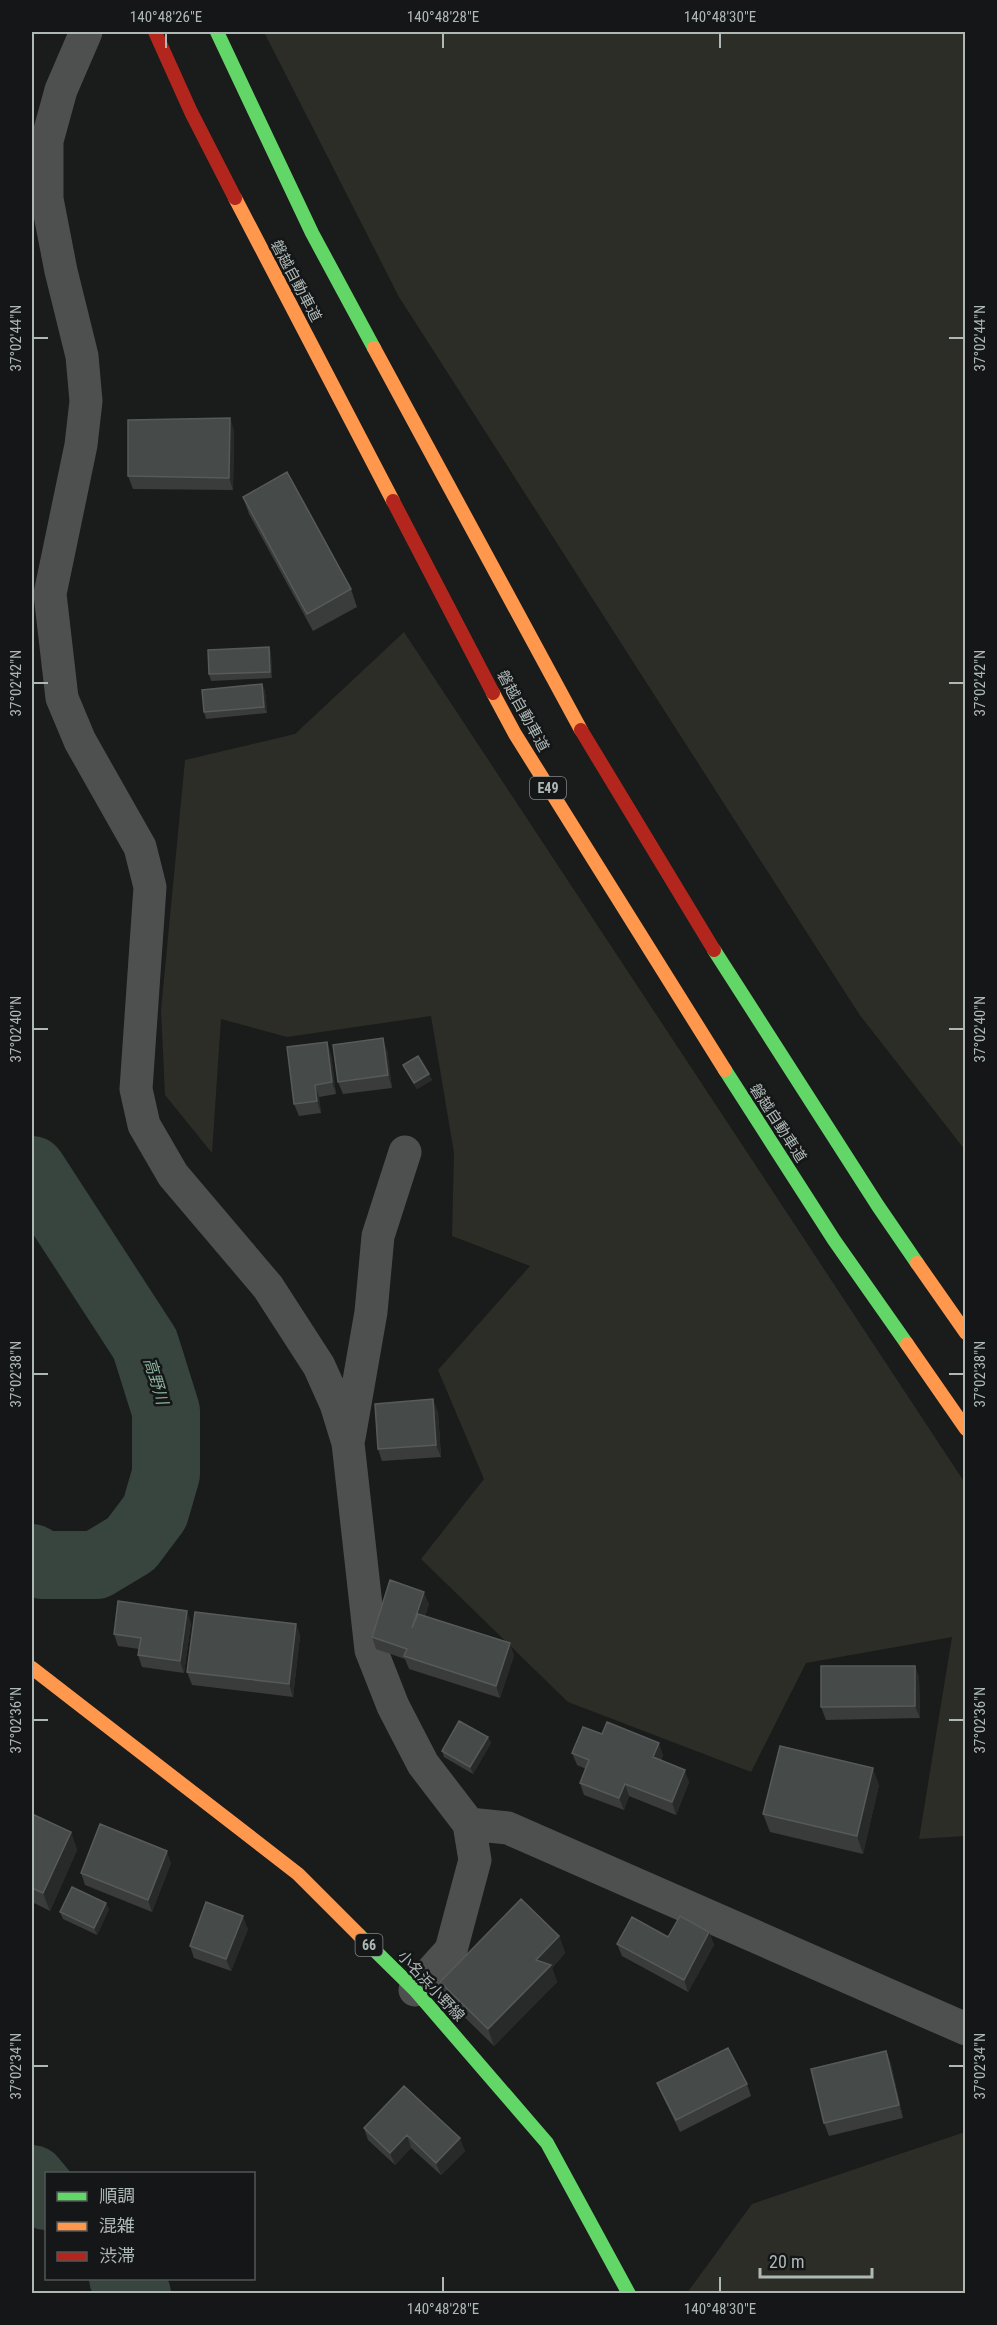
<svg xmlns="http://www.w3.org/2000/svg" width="997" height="2325" viewBox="0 0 997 2325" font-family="'Roboto Condensed','Noto Sans JP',sans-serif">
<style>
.green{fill:#2c2d26}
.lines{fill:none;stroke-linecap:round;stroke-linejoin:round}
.river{stroke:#37453e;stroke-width:68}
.street{stroke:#4d504f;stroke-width:33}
.fast{stroke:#63d668;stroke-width:14}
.slow{stroke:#ff974d;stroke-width:14}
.jam{stroke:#b3261e;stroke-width:14}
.wall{fill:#3a3c3c}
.shaded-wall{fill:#282929}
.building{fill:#464a49;stroke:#565b5a;stroke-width:1.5}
.ticks{fill:none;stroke:#aeb9b6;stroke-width:2}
.labels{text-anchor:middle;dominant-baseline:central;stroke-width:5;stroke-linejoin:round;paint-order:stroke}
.shield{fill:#151617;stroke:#808886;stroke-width:1.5}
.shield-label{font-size:14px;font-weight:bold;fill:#aeb9b6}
.street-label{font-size:15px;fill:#aeb9b6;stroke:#151617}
.water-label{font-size:16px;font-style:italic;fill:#8ab09c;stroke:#151617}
.neatline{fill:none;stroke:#aeb9b6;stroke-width:2}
.ticks-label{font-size:15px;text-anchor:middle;fill:#aeb9b6}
</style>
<rect width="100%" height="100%" fill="#1a1b1b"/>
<path class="green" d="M 264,32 L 965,32 L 965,1150 L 859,1014 L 399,297 Z
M 404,632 L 965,1483 L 965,1836 L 919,1839 L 952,1637 L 806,1663 L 751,1772 L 568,1702 L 421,1559 L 484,1479 L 438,1370 L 530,1266 L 452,1236 L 454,1153 L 431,1016 L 287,1037 L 221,1019 L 212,1153 L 165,1095 L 161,1010 L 185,760 L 295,734 Z
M 965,2132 L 965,2293 L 687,2293 L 752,2204 Z"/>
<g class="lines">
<path class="river" d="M 32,1170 L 145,1344 L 166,1411 L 166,1474 L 155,1512 L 131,1544 L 96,1565 L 43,1565 L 32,1558
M 32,2179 L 46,2196
M 123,2278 L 137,2294"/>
<path class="street" d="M 86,32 L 61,90 L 47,141 L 47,199 L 61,271 L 82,356 L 86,401 L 81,445 L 50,594 L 62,698 L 80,741 L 140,847 L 150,887 L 136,1089 L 144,1125 L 173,1175 L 268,1287 L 319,1366 L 336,1404 L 348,1443 L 371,1650 L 393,1706 L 423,1764 L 469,1824 L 475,1860 L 451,1950 L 415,1990
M 349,1438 L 371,1312 L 378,1236 L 405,1152
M 469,1824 L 508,1828 L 966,2029"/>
<path class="fast" d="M 217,32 L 312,233 L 374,348
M 714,950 L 878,1206 L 917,1263
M 725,1070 L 834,1240 L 907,1344
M 359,1935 L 415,1990 L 547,2143 L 629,2294"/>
<path class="slow" d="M 235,198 L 393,501
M 374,348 L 581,730
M 493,693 L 515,734 L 725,1070
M 917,1263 L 966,1333
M 907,1344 L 966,1429
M 32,1668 L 298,1874 L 359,1935"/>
<path class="jam" d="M 155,32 L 191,112 L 235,198
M 393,501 L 493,693
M 581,730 L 714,950"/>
</g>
<path class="wall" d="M 234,430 L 233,490 L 133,489 L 128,476 Z
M 243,497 L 351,589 L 357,607 L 313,631 L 249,514 Z
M 269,647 L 271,653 L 272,678 L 211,681 L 209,674 Z
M 262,684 L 265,691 L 267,713 L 206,719 L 204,712 Z
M 327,1042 L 331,1055 L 336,1094 L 319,1097 L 321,1113 L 299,1116 L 294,1104 Z
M 387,1050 L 392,1088 L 343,1094 L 338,1082 Z
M 403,1065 L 429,1074 L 432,1080 L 417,1089 L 406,1071 Z
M 438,1412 L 441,1457 L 382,1461 L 378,1449 Z
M 429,1604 L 425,1616 L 514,1655 L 500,1698 L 409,1669 L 405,1659 L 376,1649 L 372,1637 Z
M 191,1623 L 184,1673 L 142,1667 L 138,1655 L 139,1649 L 118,1646 L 114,1634 Z
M 296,1624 L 300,1636 L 293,1697 L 192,1685 L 187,1672 Z
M 915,1666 L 919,1678 L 920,1718 L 826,1720 L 821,1707 Z
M 602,1734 L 663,1755 L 661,1760 L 689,1782 L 676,1815 L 629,1796 L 624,1810 L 584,1795 L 580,1783 L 586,1769 L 577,1765 L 572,1753 Z
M 488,1737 L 491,1743 L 473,1774 L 444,1757 L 442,1751 Z
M 879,1785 L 863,1854 L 770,1832 L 763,1814 Z
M 32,1814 L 71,1832 L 77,1850 L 50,1911 L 32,1902 Z
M 171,1863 L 152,1912 L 85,1885 L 81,1873 Z
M 109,1909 L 97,1935 L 63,1919 L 60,1912 Z
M 248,1929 L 231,1971 L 194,1958 L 190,1946 Z
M 709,1932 L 714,1945 L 688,1992 L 622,1956 L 617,1944 Z
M 559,1936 L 565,1953 L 552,1968 L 557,1982 L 494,2046 L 446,1999 L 440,1982 Z
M 886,2051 L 891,2064 L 903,2118 L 829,2136 L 824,2123 Z
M 657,2083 L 747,2084 L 751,2096 L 680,2132 L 662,2095 Z
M 404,2086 L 465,2151 L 441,2175 L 411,2148 L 395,2165 L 368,2140 L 364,2128 Z"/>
<path class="shaded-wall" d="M 230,418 L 234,430 L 233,490 L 229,478 Z
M 269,647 L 271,653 L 272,678 L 270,672 Z
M 262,684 L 265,691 L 267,713 L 264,707 Z
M 383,1038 L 387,1050 L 392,1088 L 388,1075 Z
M 327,1042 L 331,1055 L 336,1094 L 332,1082 Z
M 429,1074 L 432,1080 L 417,1089 L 414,1083 Z
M 315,1085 L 319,1097 L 321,1113 L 317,1101 Z
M 433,1399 L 438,1412 L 441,1457 L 436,1445 Z
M 424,1592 L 429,1604 L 417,1641 L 412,1628 Z
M 187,1611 L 191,1623 L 184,1673 L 180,1661 Z
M 296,1624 L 300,1636 L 293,1697 L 289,1684 Z
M 510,1643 L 514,1655 L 500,1698 L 496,1686 Z
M 915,1666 L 919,1678 L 920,1718 L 915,1706 Z
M 488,1737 L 491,1743 L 473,1774 L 470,1767 Z
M 659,1743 L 663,1755 L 657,1769 L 653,1757 Z
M 873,1768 L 879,1785 L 863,1854 L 857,1836 Z
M 685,1770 L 689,1782 L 676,1815 L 672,1802 Z
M 625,1784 L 629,1796 L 624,1810 L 619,1798 Z
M 71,1832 L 77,1850 L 50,1911 L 43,1893 Z
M 167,1851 L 171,1863 L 152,1912 L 148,1900 Z
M 106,1903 L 109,1909 L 97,1935 L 94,1928 Z
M 243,1916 L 248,1929 L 231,1971 L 226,1959 Z
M 709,1932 L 714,1945 L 688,1992 L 684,1980 Z
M 559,1936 L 565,1953 L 552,1968 L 557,1982 L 494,2046 L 488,2029 L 536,1960 Z
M 886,2051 L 891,2064 L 903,2118 L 899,2105 Z
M 407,2135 L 411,2148 L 395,2165 L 390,2153 Z
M 460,2138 L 465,2151 L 441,2175 L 436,2163 Z"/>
<path class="building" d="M 230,418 L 229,478 L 128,476 L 128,420 Z
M 287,472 L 351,589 L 307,614 L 243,497 Z
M 269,647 L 270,672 L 209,674 L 208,650 Z
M 262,684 L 264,707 L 204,712 L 202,690 Z
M 383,1038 L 388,1075 L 338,1082 L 333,1045 Z
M 327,1042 L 332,1082 L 315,1085 L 317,1101 L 294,1104 L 287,1047 Z
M 418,1056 L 429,1074 L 414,1083 L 403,1065 Z
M 433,1399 L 436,1445 L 378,1449 L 375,1404 Z
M 390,1580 L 424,1592 L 412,1628 L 418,1614 L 510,1643 L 496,1686 L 404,1656 L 407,1649 L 372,1637 Z
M 118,1601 L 187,1611 L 180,1661 L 138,1655 L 141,1638 L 114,1634 Z
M 195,1612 L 296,1624 L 289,1684 L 187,1672 Z
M 821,1666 L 915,1666 L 915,1706 L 821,1707 Z
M 459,1721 L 488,1737 L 470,1767 L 442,1751 Z
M 607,1722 L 659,1743 L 653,1757 L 685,1770 L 672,1802 L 625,1784 L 619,1798 L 580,1783 L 589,1760 L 572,1753 L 583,1727 L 602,1734 Z
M 780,1746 L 873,1768 L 857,1836 L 763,1814 Z
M 32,1814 L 71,1832 L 43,1893 L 32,1888 Z
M 100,1824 L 167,1851 L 148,1900 L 81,1873 Z
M 72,1887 L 106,1903 L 94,1928 L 60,1912 Z
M 521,1899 L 559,1936 L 536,1960 L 551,1965 L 488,2029 L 440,1982 Z
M 206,1902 L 243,1916 L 226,1959 L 190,1946 Z
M 680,1916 L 709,1932 L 684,1980 L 617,1944 L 632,1917 L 668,1937 Z
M 728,2048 L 747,2084 L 676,2120 L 657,2083 Z
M 886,2051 L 899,2105 L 824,2123 L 811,2069 Z
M 404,2086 L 460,2138 L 436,2163 L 407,2135 L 390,2153 L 364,2128 Z"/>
<path class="ticks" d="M 166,33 L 166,48M 443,33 L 443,48M 720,33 L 720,48M 33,338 L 48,338M 949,338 L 964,338M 33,683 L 48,683M 949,683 L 964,683M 33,1029 L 48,1029M 949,1029 L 964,1029M 33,1374 L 48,1374M 949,1374 L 964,1374M 33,1720 L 48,1720M 949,1720 L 964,1720M 33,2066 L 48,2066M 949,2066 L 964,2066M 443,2277 L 443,2292M 720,2277 L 720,2292"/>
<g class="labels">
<g class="shield">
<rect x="530" y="777" width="36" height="22" rx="4.5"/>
<rect x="355.5" y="1934" width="27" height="22" rx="4.5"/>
</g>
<g class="shield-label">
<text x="548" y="788">E49</text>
<text x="369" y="1945">66</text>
</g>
<g class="street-label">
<text transform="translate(296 281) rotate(62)">磐越自動車道</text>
<text transform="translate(523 711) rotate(61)">磐越自動車道</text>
<text transform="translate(778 1123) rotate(57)">磐越自動車道</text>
<text transform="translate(431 1986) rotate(47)">小名浜小野線</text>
</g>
<g class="water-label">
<text transform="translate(156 1381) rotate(73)">高野川</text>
</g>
</g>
<rect width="997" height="2325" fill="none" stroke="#151617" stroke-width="66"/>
<rect x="45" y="2172" width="210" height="108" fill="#151617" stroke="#525757" stroke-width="1.5"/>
<rect x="57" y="2192" width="30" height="9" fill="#63d668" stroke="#525757" stroke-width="1.5"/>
<text x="99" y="2202" font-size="18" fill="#aeb9b6">順調</text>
<rect x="57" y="2222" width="30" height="9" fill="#ff974d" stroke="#525757" stroke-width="1.5"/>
<text x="99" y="2232" font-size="18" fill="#aeb9b6">混雑</text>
<rect x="57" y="2252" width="30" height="9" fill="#b3261e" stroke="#525757" stroke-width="1.5"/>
<text x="99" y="2262" font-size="18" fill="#aeb9b6">渋滞</text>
<path d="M760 2268v9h112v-9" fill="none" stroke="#aeb9b6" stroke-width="3"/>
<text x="769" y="2268" font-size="18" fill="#aeb9b6" stroke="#151617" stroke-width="4.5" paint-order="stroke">20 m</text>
<rect x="33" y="33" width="931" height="2259" class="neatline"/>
<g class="ticks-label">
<text x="166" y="22">140°48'26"E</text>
<text x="443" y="22">140°48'28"E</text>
<text x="720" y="22">140°48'30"E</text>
<text transform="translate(16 338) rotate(-90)" y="5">37°02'44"N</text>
<text transform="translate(980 338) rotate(-90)" y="5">37°02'44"N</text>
<text transform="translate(16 683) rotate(-90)" y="5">37°02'42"N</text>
<text transform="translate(980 683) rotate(-90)" y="5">37°02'42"N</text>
<text transform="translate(16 1029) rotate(-90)" y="5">37°02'40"N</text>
<text transform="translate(980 1029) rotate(-90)" y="5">37°02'40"N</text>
<text transform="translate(16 1374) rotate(-90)" y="5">37°02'38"N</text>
<text transform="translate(980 1374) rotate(-90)" y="5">37°02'38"N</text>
<text transform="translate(16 1720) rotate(-90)" y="5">37°02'36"N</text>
<text transform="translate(980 1720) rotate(-90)" y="5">37°02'36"N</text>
<text transform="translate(16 2066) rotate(-90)" y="5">37°02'34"N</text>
<text transform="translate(980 2066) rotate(-90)" y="5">37°02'34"N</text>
<text x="443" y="2314">140°48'28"E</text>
<text x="720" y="2314">140°48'30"E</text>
</g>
</svg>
